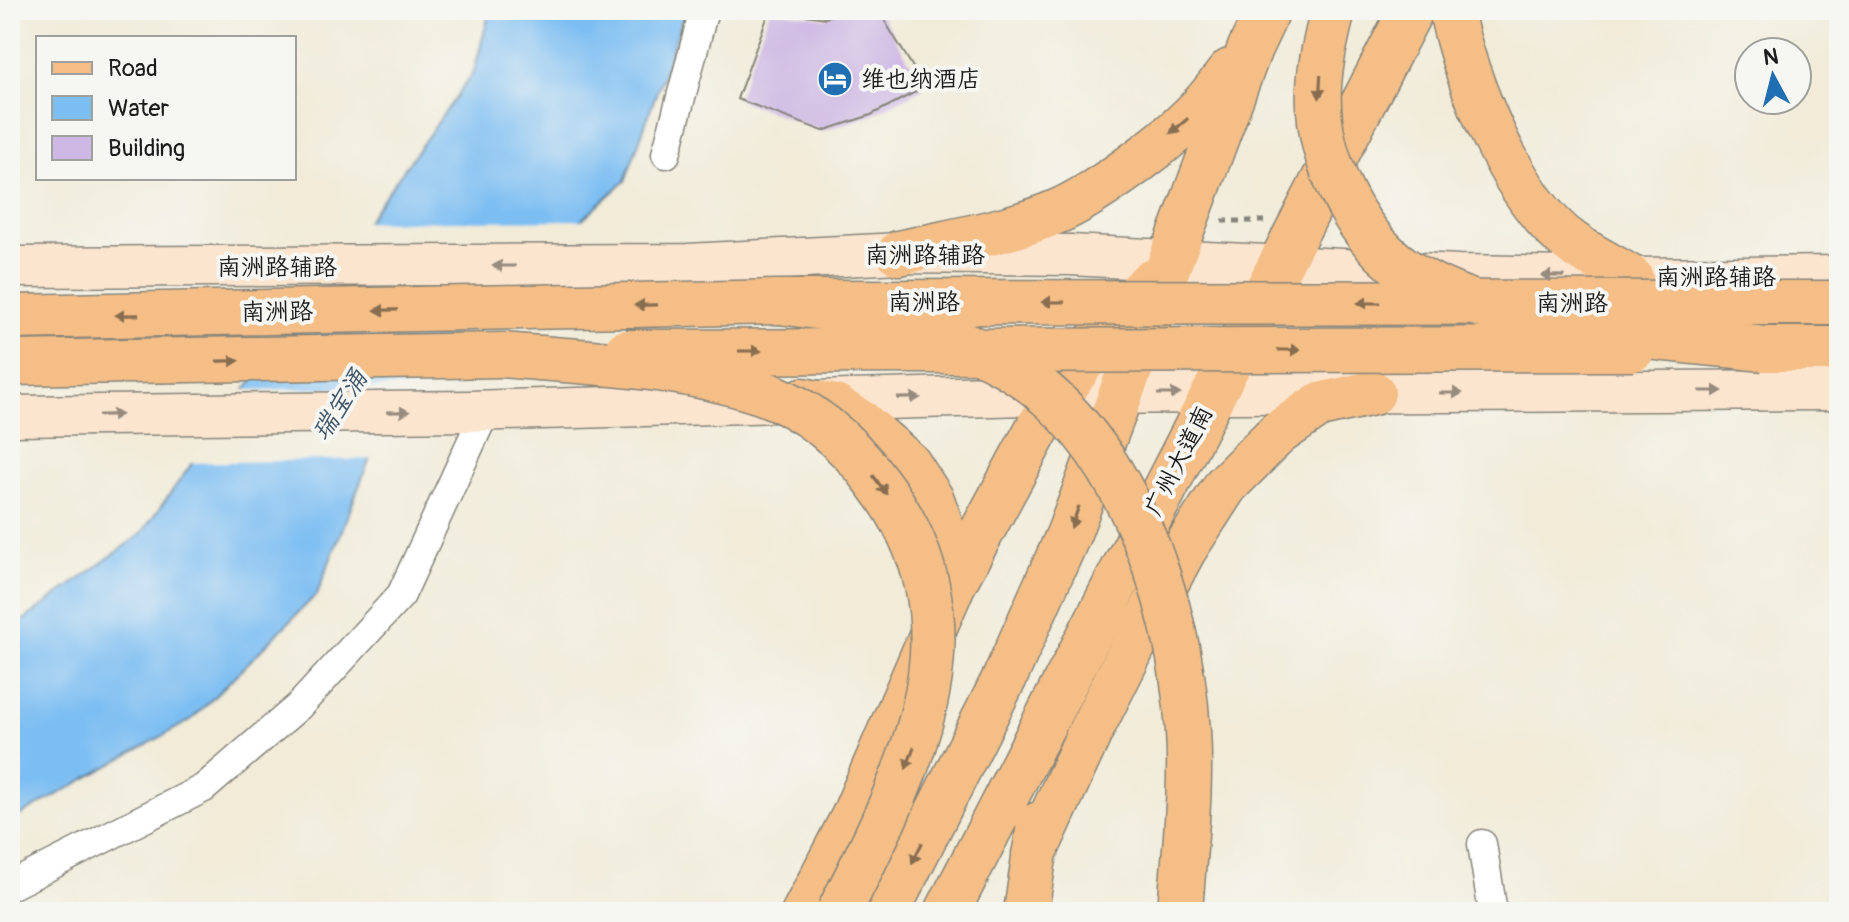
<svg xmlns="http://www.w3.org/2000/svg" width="1849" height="922" viewBox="0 0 1849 922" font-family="Pangolin,'LXGW WenKai TC',sans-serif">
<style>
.water{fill:#7dbef2;stroke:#4c6d87;stroke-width:2}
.pier{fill:#f1ebd8}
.building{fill:#cdb7e3}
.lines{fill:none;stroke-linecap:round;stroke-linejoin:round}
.minor-casing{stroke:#86847a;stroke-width:31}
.secondary-casing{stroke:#86847a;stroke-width:43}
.primary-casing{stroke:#86847a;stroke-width:47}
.trunk-casing{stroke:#86847a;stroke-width:47}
.path{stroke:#86847a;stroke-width:5;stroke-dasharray:6 6;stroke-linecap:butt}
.minor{stroke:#fff;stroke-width:28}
.secondary{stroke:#fbe5cf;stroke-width:40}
.primary{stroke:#f5be86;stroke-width:44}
.trunk{stroke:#f5be86;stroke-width:44}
.primary-bridge-casing{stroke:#86847a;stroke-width:47;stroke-linecap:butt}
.trunk-bridge-casing{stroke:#86847a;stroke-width:47;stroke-linecap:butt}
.primary-bridge{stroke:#f5be86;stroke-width:44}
.trunk-bridge{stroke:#f5be86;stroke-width:44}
.oneway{fill:#886d51}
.oneway2{fill:#978b7e}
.labels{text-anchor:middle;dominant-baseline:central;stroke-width:8;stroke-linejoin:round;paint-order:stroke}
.poi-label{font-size:24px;fill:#1c1c1c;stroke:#f6f6f2;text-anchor:start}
.street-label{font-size:24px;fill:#1c1c1c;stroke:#f6f6f2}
.water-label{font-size:26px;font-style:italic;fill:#3e5567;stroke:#f6f6f2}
</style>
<rect width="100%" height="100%" fill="#f6f6f2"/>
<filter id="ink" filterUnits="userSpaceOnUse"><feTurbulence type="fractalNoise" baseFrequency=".0125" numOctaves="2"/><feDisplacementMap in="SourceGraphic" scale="16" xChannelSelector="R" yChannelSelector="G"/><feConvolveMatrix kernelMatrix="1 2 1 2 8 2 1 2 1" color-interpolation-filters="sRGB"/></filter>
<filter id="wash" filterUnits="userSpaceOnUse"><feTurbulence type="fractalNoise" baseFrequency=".006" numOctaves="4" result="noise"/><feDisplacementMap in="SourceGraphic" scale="32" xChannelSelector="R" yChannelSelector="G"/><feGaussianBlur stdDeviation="1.8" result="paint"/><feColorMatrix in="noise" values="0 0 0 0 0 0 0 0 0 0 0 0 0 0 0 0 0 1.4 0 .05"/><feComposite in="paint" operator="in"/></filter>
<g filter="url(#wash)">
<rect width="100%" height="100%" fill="#f1ebd8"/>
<path class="water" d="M 490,10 L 686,10 L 625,181 L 451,336 L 379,435 L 317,594 L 191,720 L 10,821 L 10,630 L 141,534 L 474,72 Z"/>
<path class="pier" d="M 587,220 L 511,289 L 312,290 L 361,222 Z
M 419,387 L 382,437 L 374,459 L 187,463 L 240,390 Z"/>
<g id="blocks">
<path class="building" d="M 770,10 L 826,18 L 840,10 L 878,10 L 925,87 L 871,115 L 823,131 L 737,99 Z"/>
</g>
</g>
<g filter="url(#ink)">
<use href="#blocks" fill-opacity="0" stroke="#86847a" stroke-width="2"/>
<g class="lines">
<defs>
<path id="minor" d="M 666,154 L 704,10
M 1482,844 L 1493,912
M 10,886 L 204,788 L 299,706 L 401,595 L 486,410"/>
<path id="secondary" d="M 10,267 L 688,264 L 899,253 L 1070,255 L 1458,275 L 1631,278 L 1839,276
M 10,416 L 470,411 L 1061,394 L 1839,390"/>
<path id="primary" d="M 1764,349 L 1839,349
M 10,363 L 504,355"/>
<path id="trunk" d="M 1451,10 C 1465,80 1513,201 1572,243 C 1590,256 1612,266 1631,278
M 899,253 C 950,241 1005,233 1054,213 C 1094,197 1169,141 1199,109 C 1210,98 1220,84 1230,71
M 803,400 L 835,407 L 862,423 L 908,463 L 932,500 L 948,545 L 953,585
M 1034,854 L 1091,730 L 1142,629 L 1184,550 L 1226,485 L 1278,433 L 1319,405 L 1373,393
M 804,912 L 853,817 L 953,585 L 1039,426 L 1105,329 L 1150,282
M 887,912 L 1005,677 L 1069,533 L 1250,48 L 1268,10
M 947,912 L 1411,10
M 1026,912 L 1039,824"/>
</defs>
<use href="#minor" class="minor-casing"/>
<use href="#secondary" class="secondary-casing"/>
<use href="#primary" class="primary-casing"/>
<use href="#trunk" class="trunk-casing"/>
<path class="path" d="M 1222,221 L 1264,221"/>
<use href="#minor" class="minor"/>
<use href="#secondary" class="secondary"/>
<use href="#primary" class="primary"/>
<use href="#trunk" class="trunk"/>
<defs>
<path id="primary-bridge" d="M 10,317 L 780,302 L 1839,303
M 626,352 L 1633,349"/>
<path id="trunk-bridge" d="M 1333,10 C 1327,35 1320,62 1319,88 C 1317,124 1325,156 1340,188 C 1355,220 1375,249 1404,269 C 1492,330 1658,337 1764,349
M 780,302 C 858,312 938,326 1006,365 C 1125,434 1180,601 1188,731 C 1192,791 1184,852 1180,912
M 504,355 C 589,363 679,364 761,392 C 810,409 848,442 878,483 C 988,627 909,772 839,912"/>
</defs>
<use href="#primary-bridge" class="primary-bridge-casing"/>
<use href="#trunk-bridge" class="trunk-bridge-casing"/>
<use href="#primary-bridge" class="primary-bridge"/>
<use href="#trunk-bridge" class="trunk-bridge"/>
</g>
<defs><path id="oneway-solid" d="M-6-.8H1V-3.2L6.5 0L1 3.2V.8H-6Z" transform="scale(2)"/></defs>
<g class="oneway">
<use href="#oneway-solid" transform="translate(1320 87) rotate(93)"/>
<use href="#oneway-solid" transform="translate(1179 126) rotate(140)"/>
<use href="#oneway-solid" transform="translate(1053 302) rotate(-180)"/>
<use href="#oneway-solid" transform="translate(1369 303) rotate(-180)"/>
<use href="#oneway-solid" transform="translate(646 305) rotate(179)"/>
<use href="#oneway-solid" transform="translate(386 310) rotate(179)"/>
<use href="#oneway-solid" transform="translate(127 315) rotate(179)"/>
<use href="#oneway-solid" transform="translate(1289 350)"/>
<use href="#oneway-solid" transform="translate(750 351)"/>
<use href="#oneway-solid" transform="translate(228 361) rotate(-1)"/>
<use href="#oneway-solid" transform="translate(880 485) rotate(54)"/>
<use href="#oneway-solid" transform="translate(1075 517) rotate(110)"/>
<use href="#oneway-solid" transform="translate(910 758) rotate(111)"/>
<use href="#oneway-solid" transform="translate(917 853) rotate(117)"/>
</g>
<g class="oneway2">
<use href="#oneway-solid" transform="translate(504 266) rotate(180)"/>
<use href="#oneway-solid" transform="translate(1553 276) rotate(-179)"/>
<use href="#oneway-solid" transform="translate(1711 391)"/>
<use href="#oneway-solid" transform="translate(1451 393)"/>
<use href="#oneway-solid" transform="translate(1169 394)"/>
<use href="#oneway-solid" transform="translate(909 398) rotate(-1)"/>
<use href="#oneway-solid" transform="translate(398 412) rotate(-1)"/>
<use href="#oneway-solid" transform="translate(110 415) rotate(-1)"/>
</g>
</g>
<defs>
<symbol id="hotel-disc" viewBox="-11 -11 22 22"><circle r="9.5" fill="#1f6fb2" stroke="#f6f6f2"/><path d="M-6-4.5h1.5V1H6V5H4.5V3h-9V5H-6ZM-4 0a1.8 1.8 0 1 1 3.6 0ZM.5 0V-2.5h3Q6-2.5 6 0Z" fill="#fff"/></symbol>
</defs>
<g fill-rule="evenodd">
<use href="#hotel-disc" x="815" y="59" width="40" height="40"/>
</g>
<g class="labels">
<g class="poi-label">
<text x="861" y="79">维也纳酒店</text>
</g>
<g class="street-label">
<text x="925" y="255">南洲路辅路</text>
<text x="277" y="267">南洲路辅路</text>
<text x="1716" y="277">南洲路辅路</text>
<text x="924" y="302">南洲路</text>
<text x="1572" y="303">南洲路</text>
<text transform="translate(277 312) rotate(-1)">南洲路</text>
<text transform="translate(1179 461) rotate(-63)">广州大道南</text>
</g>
<g class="water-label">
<text transform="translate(340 405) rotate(-57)">瑞宝涌</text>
</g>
</g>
<rect width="1849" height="922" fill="none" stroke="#f6f6f2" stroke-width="40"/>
<rect x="36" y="36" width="260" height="144" fill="#f6f6f2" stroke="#9f9f9c" stroke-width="2"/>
<rect x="52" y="62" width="40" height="12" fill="#f5be86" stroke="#9f9f9c" stroke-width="2"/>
<text x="108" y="76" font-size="24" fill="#1c1c1c">Road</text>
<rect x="52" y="96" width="40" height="24" fill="#7dbef2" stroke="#9f9f9c" stroke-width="2"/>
<text x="108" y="116" font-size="24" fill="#1c1c1c">Water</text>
<rect x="52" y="136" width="40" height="24" fill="#cdb7e3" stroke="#9f9f9c" stroke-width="2"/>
<text x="108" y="156" font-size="24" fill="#1c1c1c">Building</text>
<g transform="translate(1773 76) rotate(353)"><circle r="38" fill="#f6f6f2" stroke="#9f9f9c" stroke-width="2"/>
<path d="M0-6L14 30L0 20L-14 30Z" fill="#1f6fb2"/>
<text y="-12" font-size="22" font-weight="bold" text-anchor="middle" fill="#1c1c1c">N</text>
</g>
</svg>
